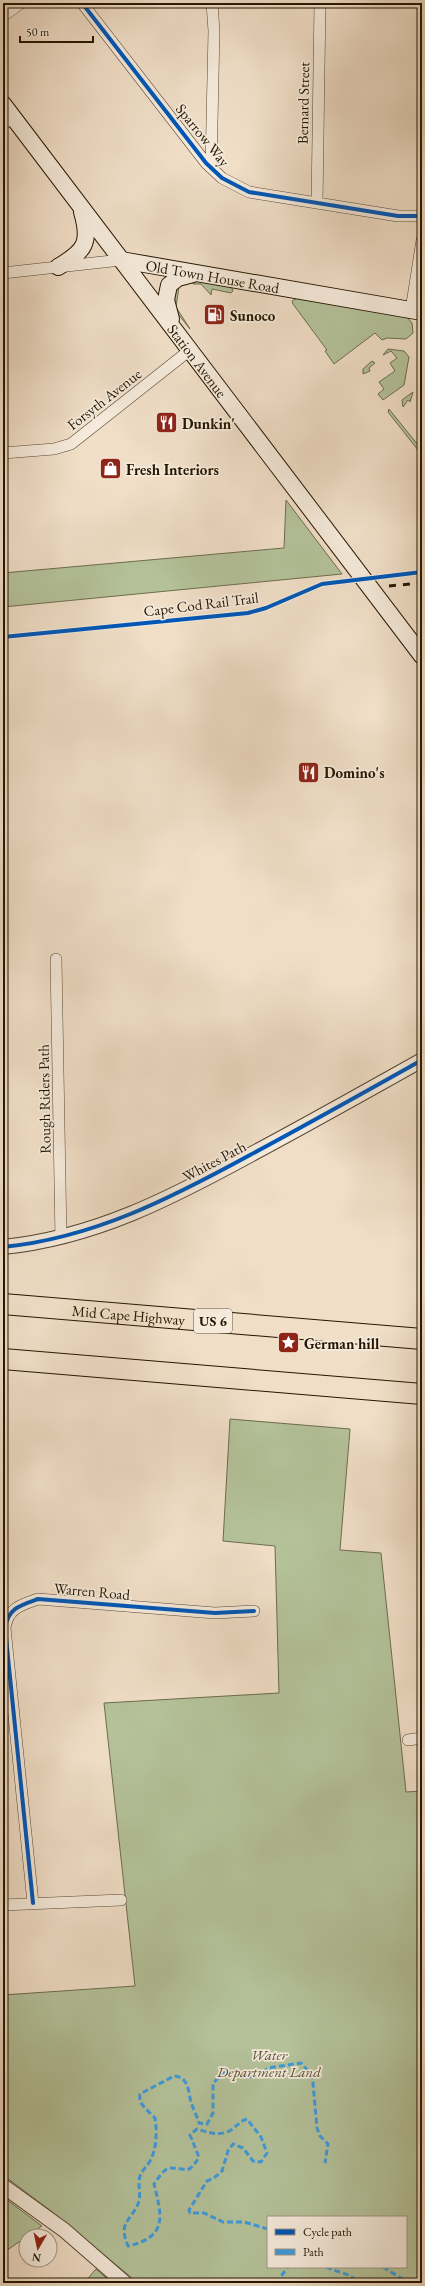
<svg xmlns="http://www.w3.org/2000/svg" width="425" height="2286" viewBox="0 0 425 2286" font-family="'EB Garamond',serif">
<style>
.green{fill:#b4c29a;stroke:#6c6c4e;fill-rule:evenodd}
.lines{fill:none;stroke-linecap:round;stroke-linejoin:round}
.minor-casing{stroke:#584832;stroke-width:12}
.tertiary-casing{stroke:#584832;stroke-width:16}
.secondary-casing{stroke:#251601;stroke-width:18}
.motorway-casing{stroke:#251601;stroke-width:22}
.minor{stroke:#f5eadb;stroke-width:11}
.tertiary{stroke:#f5eadb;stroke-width:14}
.secondary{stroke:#f5eadb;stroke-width:16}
.motorway{stroke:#f0dec7;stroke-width:20}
.rail{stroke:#251601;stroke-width:3;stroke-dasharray:7 7;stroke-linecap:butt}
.quiet{stroke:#3c9add;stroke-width:3;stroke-dasharray:6 3;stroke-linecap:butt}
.cycleway-casing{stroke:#f5eadb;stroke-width:6}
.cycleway{stroke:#0057b8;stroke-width:4}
.labels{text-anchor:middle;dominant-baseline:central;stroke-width:3.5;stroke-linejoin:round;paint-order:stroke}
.shield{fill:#f5eadb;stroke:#635642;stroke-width:1}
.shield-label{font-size:14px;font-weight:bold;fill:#251601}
.street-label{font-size:15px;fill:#251601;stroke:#f5eadb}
.poi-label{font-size:15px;font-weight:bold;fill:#251601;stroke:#f5eadb;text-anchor:start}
.park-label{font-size:15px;font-style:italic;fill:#575237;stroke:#f5eadb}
</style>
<rect width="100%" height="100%" fill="#f0dec7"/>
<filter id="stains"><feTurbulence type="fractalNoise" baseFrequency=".005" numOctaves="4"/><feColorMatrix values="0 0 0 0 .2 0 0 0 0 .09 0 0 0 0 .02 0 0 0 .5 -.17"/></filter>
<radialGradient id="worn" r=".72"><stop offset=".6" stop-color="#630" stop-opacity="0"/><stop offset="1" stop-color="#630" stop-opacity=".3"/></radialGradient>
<path class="green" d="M 194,280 L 231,286 L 233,291 L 231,293 L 212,289 L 211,295 L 201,284 L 193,284 Z
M 179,287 L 176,307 L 190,329 L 174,309 L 172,292 Z
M 297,298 L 407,317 L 412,323 L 413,333 L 406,339 L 387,338 L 382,340 L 375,333 L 334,364 L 325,351 L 327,350 L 293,304 L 292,301 Z
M 388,349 L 404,351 L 409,357 L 404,385 L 383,400 L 378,394 L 384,389 L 379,382 L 395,371 L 390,363 L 397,358 L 391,351 L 383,355 Z
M 422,353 L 422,380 L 418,373 Z
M 372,361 L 375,363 L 369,368 L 370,371 L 363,374 L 363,369 Z
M 413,392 L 410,402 L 408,400 L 403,407 L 402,400 Z
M 389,409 L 422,450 L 422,455 L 388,412 Z
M 286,500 L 342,574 L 3,607 L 3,573 L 284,548 Z
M 230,1419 L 350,1429 L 340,1550 L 381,1553 L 406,1792 L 422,1791 L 422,2283 L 138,2283 L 51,2211 L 3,2175 L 3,1995 L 135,1986 L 104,1703 L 279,1693 L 275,1546 L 223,1541 ZM 268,2217 L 406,2217 L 406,2267 L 268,2267 Z
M 3,2197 L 42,2226 L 3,2253 Z
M 96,2269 L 112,2283 L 84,2283 Z"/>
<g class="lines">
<defs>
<path id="minor" d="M 82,3 L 206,163 L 222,178 L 249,192 L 398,216 L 422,216
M 3,16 L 21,3
M 3,124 L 13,117
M 211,168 L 214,31 L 212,3
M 317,203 L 320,3
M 3,273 L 121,260
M 411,310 L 422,240
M 3,453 L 54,449 L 71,444 L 190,350
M 56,959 L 61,1238
M 408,1740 L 422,1738
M 33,1903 L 5,1628 C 8,1608 21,1605 38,1599 L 215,1613 L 254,1611
M 3,1905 L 121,1900"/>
<path id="tertiary" d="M 3,1247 C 94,1238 171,1198 250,1155 C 308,1124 365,1092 422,1060
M 3,2186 L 64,2230 L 125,2283"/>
<g id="secondary">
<path id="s1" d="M 3,104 L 422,656"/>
<path id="s2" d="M 121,260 L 422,312"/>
<path d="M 58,267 C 85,251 91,243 82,212"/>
<path d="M 171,319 L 166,300 L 169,285 L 178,278 L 193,274"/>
</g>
<g id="motorway">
<path id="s3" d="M 3,1304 L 422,1339"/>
<path d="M 3,1359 L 422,1394"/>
</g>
</defs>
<use href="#minor" class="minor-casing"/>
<use href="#tertiary" class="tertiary-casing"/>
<use href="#secondary" class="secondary-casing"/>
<use href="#motorway" class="motorway-casing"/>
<use href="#minor" class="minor"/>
<use href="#tertiary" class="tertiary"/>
<use href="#secondary" class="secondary"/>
<use href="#motorway" class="motorway"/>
<path class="rail" d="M 389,586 L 422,583"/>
<path class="quiet" d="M 268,2229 L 244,2222 L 223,2222 L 204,2213 L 190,2213 L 189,2210 L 207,2181 L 214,2178 L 222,2171 L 228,2151 L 233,2144 L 243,2148 L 253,2161 L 261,2162 L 267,2153 L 261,2137 L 247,2119 C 240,2121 237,2126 231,2130 C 219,2137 208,2132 197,2129 L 190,2135 L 199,2157 C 187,2177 187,2167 168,2168 L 162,2173 L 154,2184 C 162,2216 168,2237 128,2246 C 118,2222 130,2222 138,2204 C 142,2195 137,2185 140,2176 C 142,2170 147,2167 150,2161 C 157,2148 157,2132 155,2118 C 148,2110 138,2105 140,2094 L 174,2076 C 189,2077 188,2091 191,2102 C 193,2109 197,2116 199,2123 L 207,2124 L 213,2113 L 213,2084 L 220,2075 L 227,2072 L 248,2077 L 260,2075 L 268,2068 L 301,2063 L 310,2073 L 313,2083 L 317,2128 L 320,2136 L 328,2144 L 325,2163
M 326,2267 C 337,2273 350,2272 358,2283
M 383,2267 L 409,2283
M 276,2283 L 288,2267"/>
<defs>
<path id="cycleway" d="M 82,3 L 206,163 L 222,178 L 249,192 L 398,216 L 422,216
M 3,637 L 248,613 L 266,608 L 322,584 L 422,572
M 3,1247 C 94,1238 171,1198 250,1155 C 308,1124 365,1092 422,1060
M 33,1903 L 5,1628 C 8,1608 21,1605 38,1599 L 215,1613 L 254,1611"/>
</defs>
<use href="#cycleway" class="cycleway-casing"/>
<use href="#cycleway" class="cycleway"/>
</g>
<defs>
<symbol id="fuel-square" viewBox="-11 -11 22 22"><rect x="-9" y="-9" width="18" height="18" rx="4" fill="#8f2418" stroke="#f5eadb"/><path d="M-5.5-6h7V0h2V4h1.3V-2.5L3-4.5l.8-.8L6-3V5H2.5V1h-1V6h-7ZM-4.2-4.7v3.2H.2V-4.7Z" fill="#fff"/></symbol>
<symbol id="restaurant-square" viewBox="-11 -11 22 22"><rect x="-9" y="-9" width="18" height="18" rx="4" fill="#8f2418" stroke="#f5eadb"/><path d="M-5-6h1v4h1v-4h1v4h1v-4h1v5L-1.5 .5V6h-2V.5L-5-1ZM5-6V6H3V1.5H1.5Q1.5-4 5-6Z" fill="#fff"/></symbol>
<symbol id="shop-square" viewBox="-11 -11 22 22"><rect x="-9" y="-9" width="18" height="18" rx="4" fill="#8f2418" stroke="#f5eadb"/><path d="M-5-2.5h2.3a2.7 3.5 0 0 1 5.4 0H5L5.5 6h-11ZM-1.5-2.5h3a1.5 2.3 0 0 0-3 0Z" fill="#fff"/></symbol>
<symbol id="sight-square" viewBox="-11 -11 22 22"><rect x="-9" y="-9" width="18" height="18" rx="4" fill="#8f2418" stroke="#f5eadb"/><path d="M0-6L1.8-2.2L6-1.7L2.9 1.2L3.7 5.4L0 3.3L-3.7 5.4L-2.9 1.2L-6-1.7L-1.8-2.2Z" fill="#fff"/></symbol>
</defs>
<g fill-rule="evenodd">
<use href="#fuel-square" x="202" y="302" width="25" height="25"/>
<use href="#restaurant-square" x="154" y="410" width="25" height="25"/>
<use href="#shop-square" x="98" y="456" width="25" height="25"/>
<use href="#restaurant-square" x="296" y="760" width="25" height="25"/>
<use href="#sight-square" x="276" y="1330" width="25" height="25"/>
</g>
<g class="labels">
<rect class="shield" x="194" y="1309" width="38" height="24" rx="3"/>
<g class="shield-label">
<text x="213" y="1321">US 6</text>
</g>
<g class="street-label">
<text transform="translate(303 103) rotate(-89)">Bernard Street</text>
<text transform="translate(203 135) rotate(51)">Sparrow Way</text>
<text stroke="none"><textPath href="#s2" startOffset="93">Old Town House Road</textPath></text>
<text stroke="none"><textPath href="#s1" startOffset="322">Station Avenue</textPath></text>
<text transform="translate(104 399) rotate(-38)">Forsyth Avenue</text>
<text transform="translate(201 604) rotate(-7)">Cape Cod Rail Trail</text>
<text transform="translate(44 1099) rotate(-91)">Rough Riders Path</text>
<text transform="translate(214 1161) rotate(-28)">Whites Path</text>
<text stroke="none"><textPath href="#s3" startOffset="126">Mid Cape Highway</textPath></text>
<text transform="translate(92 1591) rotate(5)">Warren Road</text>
</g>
<g class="poi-label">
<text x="230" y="315">Sunoco</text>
<text x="182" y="423">Dunkin'</text>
<text x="126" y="469">Fresh Interiors</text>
<text x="324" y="772">Domino's</text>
<text x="304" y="1343">German hill</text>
</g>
<g class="park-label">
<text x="269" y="2054">Water<tspan x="269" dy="17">Department Land</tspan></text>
</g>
</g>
<rect width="425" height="2286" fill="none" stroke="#f0dec7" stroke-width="16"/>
<rect x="4" y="4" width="417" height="2278" fill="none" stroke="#251601" stroke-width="2"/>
<rect x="8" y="8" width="409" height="2270" fill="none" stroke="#251601"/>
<rect x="267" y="2216" width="140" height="52" fill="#f5eadb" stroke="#a29584"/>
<rect x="275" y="2229" width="20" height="6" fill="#0057b8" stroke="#a29584"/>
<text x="303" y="2236" font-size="12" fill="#251601">Cycle path</text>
<rect x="275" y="2249" width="20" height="6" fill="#3c9add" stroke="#a29584"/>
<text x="303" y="2256" font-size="12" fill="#251601">Path</text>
<g transform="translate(38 2248) rotate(189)"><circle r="19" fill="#f5eadb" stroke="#a29584"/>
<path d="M0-3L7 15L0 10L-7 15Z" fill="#8f2418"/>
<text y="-6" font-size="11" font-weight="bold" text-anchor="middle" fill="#251601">N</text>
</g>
<path d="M20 36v6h73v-6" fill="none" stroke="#251601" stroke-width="2"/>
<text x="26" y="36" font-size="12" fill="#251601" stroke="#f5eadb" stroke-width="3" paint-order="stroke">50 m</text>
<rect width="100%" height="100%" filter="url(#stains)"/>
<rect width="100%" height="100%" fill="url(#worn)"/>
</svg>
